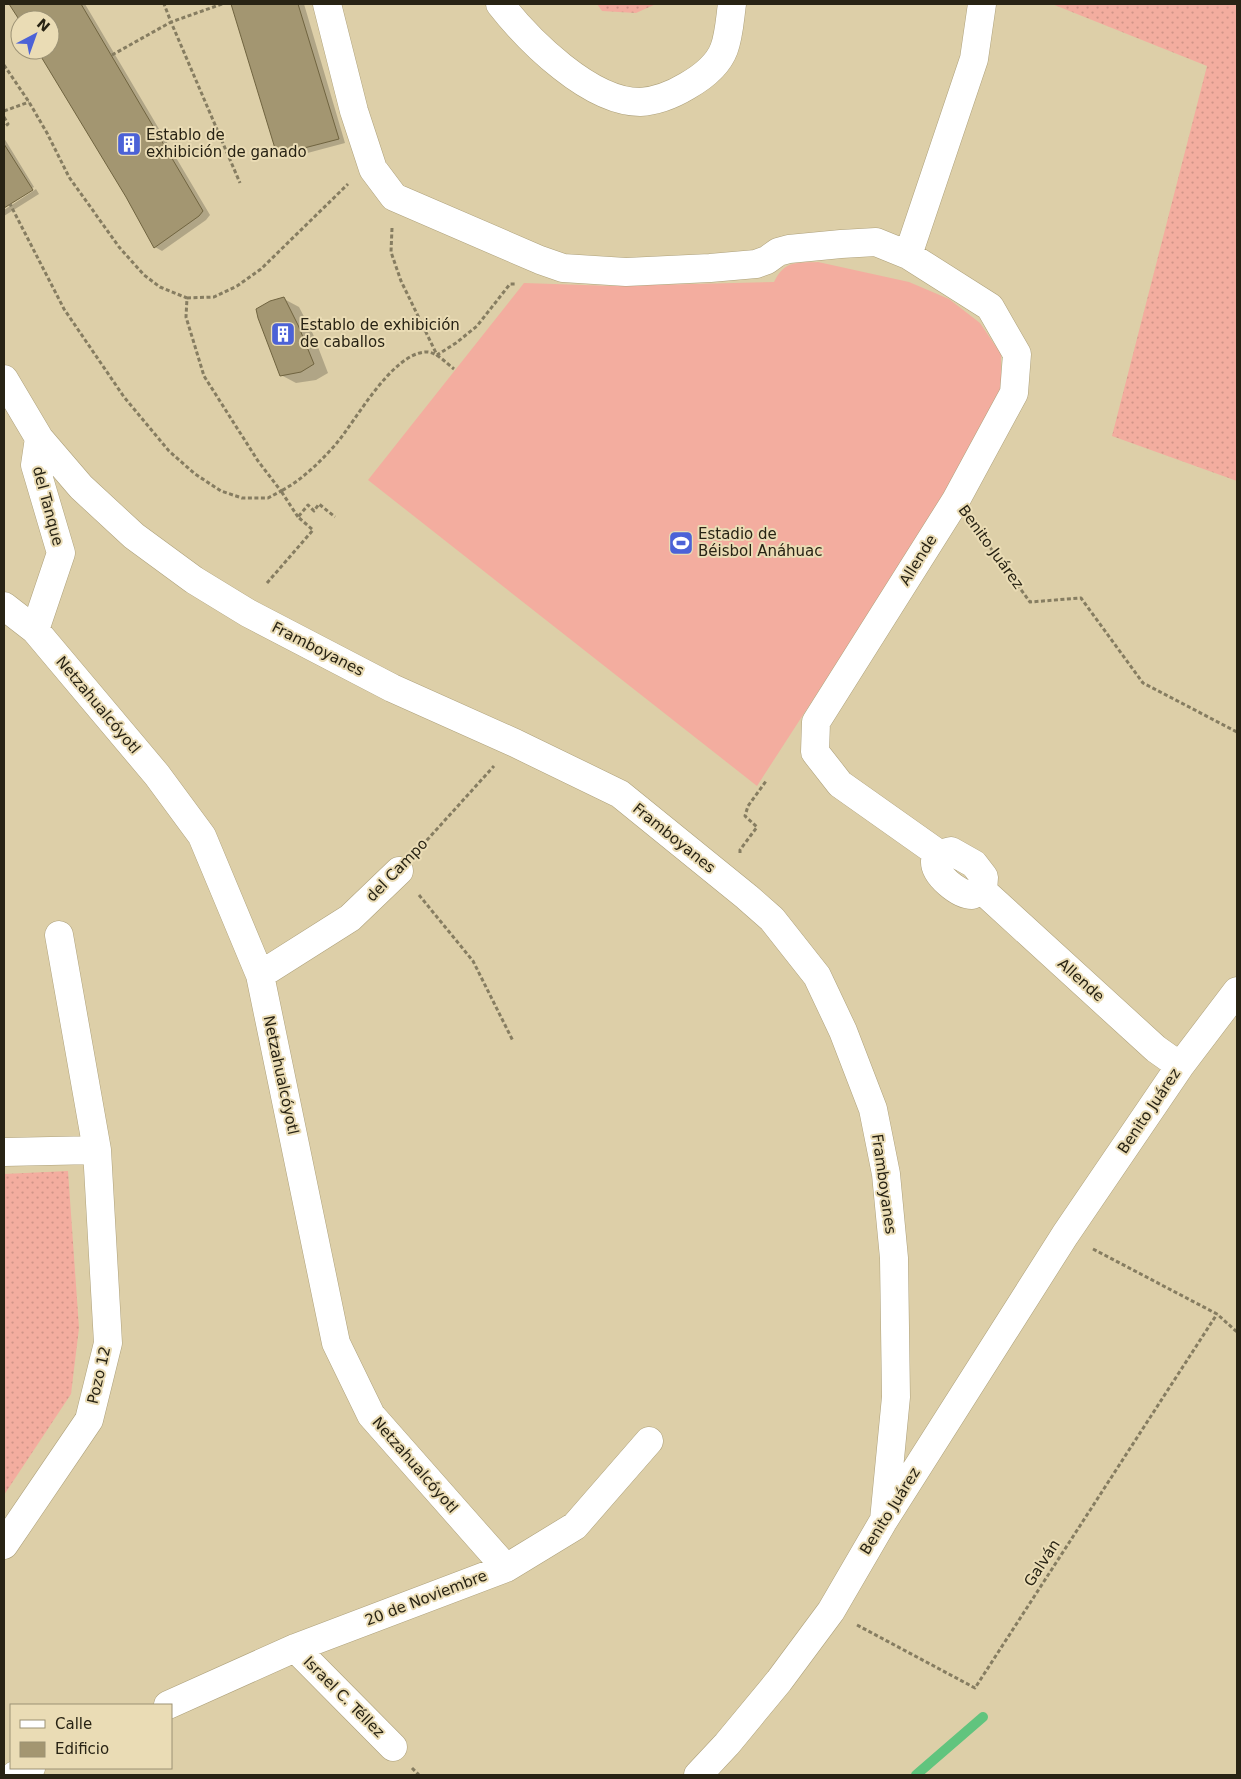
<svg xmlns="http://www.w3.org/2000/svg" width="1241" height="1779" viewBox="0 0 1241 1779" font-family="'DejaVu Sans',sans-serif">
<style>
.grass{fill:url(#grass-dots)}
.pitch{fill:#f3ad9f}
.shadow{fill:#0003}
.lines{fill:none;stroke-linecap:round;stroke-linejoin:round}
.stream{stroke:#61c47e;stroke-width:10}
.building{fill:#a39671;stroke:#706440}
.minor-casing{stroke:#aea17b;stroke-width:29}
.path{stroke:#867d61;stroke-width:3;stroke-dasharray:4 2.5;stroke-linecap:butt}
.minor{stroke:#fff;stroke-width:28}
.labels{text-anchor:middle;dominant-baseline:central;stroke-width:4;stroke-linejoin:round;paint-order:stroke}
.poi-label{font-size:15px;fill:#282314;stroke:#eadcb5;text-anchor:start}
.street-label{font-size:15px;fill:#282314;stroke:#eadcb5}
</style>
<defs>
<pattern id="grass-dots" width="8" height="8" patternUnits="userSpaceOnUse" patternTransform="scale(1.25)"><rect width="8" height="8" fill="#f3ad9f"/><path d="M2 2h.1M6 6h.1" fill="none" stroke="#d09588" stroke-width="1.8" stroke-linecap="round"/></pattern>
</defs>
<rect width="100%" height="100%" fill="#ddcfa8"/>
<path class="grass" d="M 597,4 L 656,4 L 636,13 L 602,11 Z
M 1052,4 L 1237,4 L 1237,481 L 1112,436 L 1207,66 Z
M 68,1171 L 79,1328 L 71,1394 L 4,1495 L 4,1174 Z"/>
<path class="pitch" d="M 818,262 L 909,282 L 949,299 L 980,323 L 1001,354 L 1001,402 L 882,593 L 757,786 L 368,480 L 524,283 L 613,286 L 774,282 C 785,260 796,263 818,262 Z"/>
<path class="shadow" d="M 11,4 L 85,4 L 210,215 L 206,220 L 162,251 L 155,247 L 127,197 L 39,50 L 50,50 L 50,20 L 21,20 Z
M 232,4 L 304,4 L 345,143 L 285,159 L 278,155 Z
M 4,138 L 34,187 L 4,207 Z
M 36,189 L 39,194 L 4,216 L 4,210 Z
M 284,299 L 299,307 L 313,334 L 328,373 L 316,380 L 296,383 L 281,375 Z"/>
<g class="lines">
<path class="stream" d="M 916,1775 L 983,1717"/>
</g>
<path class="building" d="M 9,4 L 81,4 L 203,211 L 199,216 L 154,248 L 126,197 L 37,50 L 50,50 L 50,20 L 20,21 Z
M 231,4 L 298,4 L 339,139 L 277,155 Z
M 4,144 L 33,190 L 4,208 Z
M 284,297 L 298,325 L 314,364 L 301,372 L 280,376 L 258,318 L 256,309 L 270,301 Z"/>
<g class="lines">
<defs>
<path id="minor" d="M 327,4 L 354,111 L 373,169 L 394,197 L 540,260 L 563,268 L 626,272 L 710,268 L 756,264 L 767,260 L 778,252 L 789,249 L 841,244 L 876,242 L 908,255 L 990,307 L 1017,354 L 1014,393 L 956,500 L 816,722 L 815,752 L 840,784 L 939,854 L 951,851 L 974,864 L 984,877 L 983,891 L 1156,1049 L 1180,1066
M 500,4 C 529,41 590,102 640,102 C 658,101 672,95 687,86 C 701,78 718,65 724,49 C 729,36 730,18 732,4
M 908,255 L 974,59 L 982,4
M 4,379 L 39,438 L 81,487 L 134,536 L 194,580 L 248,613 L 392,688 L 515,743 L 620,794 L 747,897 L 772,919 L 817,976 L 843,1031 L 873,1109 L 886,1174 L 894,1258 L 896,1397 L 884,1520
M 4,606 L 35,630 L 157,775 L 202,836 L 260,975 L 336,1343 L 371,1415 L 506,1568
M 35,630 L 61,553 L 35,465 L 39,438
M 939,854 C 938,856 936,859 935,861 C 934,875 959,895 972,895 C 975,894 980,892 983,891
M 260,975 L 350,918 L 399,871
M 4,1152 L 97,1150
M 4,1545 L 89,1420 L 108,1343 L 97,1150 L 59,935
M 295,1648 L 393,1747
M 168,1705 L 295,1648 L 506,1568 L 575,1526 L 649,1441
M 15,1775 L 31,1768
M 698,1775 L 727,1744 L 779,1681 L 831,1611 L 884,1520 L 1065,1235 L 1180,1066 L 1237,991"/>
</defs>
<use href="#minor" class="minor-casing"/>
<path class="path" d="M 222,4 L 171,22 L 240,183
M 112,55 L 171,22 L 164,4
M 4,65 L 29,102 L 47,133 L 69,177 L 119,247 L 144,275 L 160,287 L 187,298 L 186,317 L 204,376 L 258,461 L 281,491 L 268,498 L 242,498 L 221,491 L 195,474 L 169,451 L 124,397 L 64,309 L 10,204
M 4,111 L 29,102
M 4,117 L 8,124 L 4,127
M 392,228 L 391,252 L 401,281 L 437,355 L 456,343 L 477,326 L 510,284 L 516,284
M 187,298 L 214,297 L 237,286 L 261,269 L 348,184
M 298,517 L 281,491 C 302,480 320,462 336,444 C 357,419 391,355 425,352 C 436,351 446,363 454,369
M 975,527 L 1030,602 L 1081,598 L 1143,683 L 1237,732
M 267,583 L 313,530 L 298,517 L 308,505 L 314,511 L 319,504 L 335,517
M 418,850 L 494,766
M 740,853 L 740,850 L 757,827 L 745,816 L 748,806 L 766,781
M 419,895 L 473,961 L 513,1041
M 1093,1249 L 1217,1314 L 1237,1332
M 857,1625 L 975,1688 L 1217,1314
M 412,1768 L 419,1775"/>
<use href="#minor" class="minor"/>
</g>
<defs>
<symbol id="building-square" viewBox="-11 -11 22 22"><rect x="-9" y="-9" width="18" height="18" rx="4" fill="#4c62d7" stroke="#eadcb5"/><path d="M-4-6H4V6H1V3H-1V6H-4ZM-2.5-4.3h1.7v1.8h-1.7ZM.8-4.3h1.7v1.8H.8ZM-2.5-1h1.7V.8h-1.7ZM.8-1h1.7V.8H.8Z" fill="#fff"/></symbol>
<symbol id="stadium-square" viewBox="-11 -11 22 22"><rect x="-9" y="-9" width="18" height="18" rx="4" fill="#4c62d7" stroke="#eadcb5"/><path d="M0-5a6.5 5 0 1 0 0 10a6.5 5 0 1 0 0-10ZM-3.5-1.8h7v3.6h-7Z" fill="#fff"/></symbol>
</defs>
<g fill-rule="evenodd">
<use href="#building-square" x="115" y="130" width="28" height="28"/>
<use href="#building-square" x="269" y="320" width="28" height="28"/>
<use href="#stadium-square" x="667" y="529" width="28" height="28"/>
</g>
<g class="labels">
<g class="poi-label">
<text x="146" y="135">Establo de<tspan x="146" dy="17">exhibición de ganado</tspan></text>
<text x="300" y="325">Establo de exhibición<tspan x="300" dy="17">de caballos</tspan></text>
<text x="698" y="534">Estadio de<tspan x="698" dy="17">Béisbol Anáhuac</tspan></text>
</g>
<g class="street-label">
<text transform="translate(48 506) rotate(75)">del Tanque</text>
<text transform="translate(991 547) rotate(54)">Benito Juárez</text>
<text transform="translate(918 560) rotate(-58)">Allende</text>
<text transform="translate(318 649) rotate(27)">Framboyanes</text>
<text transform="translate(98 705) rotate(50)">Netzahualcóyotl</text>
<text transform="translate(674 838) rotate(39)">Framboyanes</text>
<text transform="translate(397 870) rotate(-46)">del Campo</text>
<text transform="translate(1081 980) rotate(42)">Allende</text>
<text transform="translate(281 1075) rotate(78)">Netzahualcóyotl</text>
<text transform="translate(1149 1111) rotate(-56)">Benito Juárez</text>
<text transform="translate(884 1184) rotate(82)">Framboyanes</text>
<text transform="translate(99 1375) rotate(-77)">Pozo 12</text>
<text transform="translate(415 1465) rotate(49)">Netzahualcóyotl</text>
<text transform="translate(890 1511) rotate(-58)">Benito Juárez</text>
<text transform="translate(1042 1563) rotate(-57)">Galván</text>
<text transform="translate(426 1598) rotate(-21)">20 de Noviembre</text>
<text transform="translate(344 1697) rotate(45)">Israel C. Téllez</text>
</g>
</g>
<rect width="1241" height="1779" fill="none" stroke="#282314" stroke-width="10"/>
<rect x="10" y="1704" width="162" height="65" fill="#eadcb5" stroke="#9c9275"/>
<rect x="20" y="1720" width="25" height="8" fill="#ffffff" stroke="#9c9275"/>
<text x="55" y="1729" font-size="15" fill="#282314">Calle</text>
<rect x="20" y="1742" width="25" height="15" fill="#a39671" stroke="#9c9275"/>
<text x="55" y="1754" font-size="15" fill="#282314">Edificio</text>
<g transform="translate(35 35) rotate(41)"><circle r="24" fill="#eadcb5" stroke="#9c9275"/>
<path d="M0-4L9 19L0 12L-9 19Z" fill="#4c62d7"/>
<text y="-8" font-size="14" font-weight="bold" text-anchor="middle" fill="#282314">N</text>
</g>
</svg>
